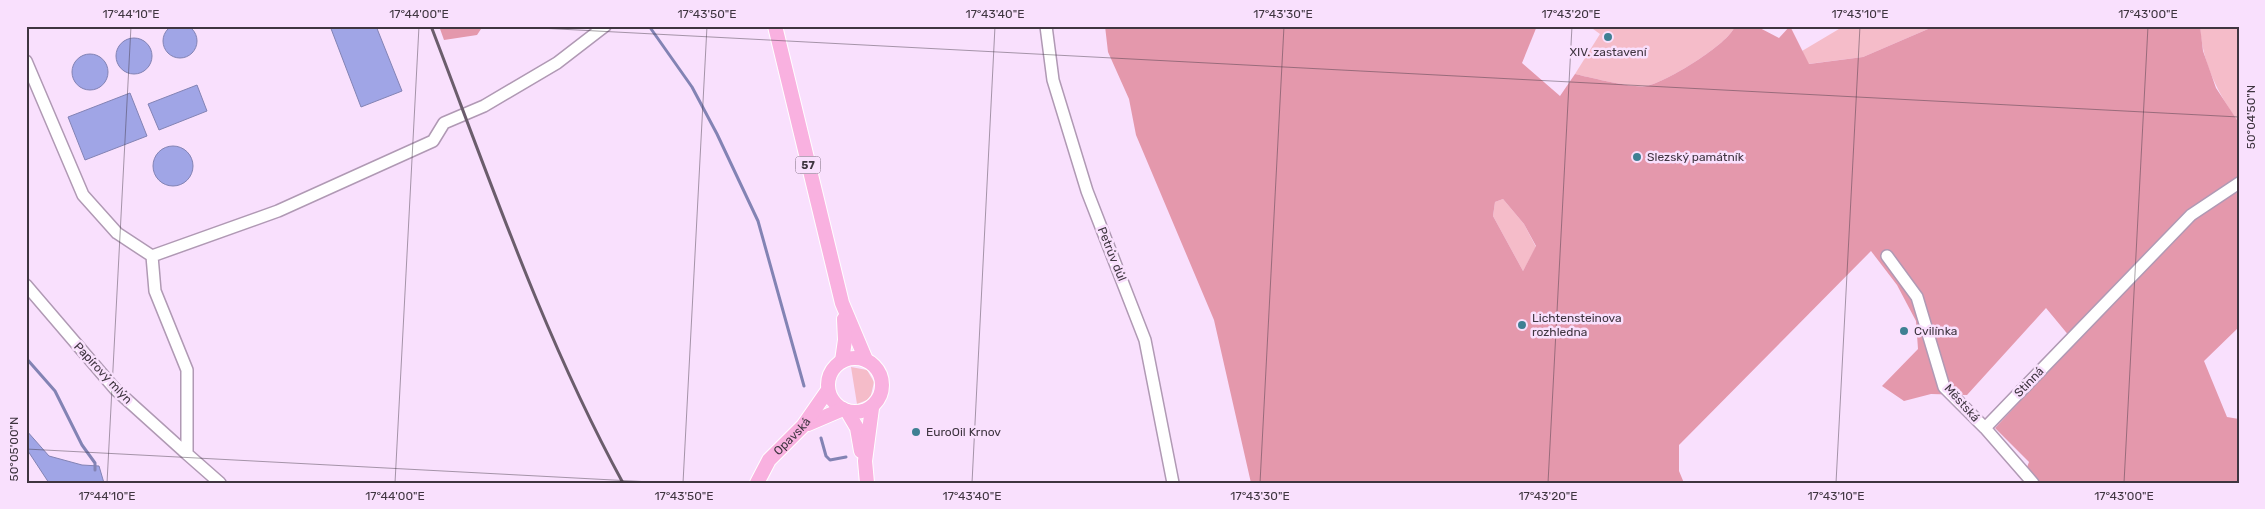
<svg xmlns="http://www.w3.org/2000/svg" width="2265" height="509" viewBox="0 0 2265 509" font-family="Rubik,sans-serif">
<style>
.green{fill:#f5bcc9}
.forest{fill:#e498ac;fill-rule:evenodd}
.water{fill:#a0a5e6;stroke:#8383b4}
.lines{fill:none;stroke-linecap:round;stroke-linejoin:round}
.stream{stroke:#8383b4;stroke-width:3}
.minor-casing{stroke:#b099b4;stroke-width:14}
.major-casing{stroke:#fff;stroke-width:16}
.minor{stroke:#fff;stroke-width:11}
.major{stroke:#f9b1e0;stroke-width:14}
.rail{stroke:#6b5d6c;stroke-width:3}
.ticks{fill:none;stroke:#3f3540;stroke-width:1;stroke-opacity:0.45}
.poi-dot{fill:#3f8093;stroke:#f9e0fd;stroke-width:2}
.labels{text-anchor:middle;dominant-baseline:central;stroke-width:5;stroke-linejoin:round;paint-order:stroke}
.shield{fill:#f9e0fd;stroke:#776879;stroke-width:1}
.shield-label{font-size:11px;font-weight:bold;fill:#3f3540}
.poi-label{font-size:12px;fill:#3f3540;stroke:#f9e0fd;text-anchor:start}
.street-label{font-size:12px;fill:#3f3540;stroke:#f9e0fd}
.neatline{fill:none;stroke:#3f3540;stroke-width:2}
.ticks-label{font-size:12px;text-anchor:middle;fill:#3f3540}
</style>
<rect width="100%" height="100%" fill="#f9e0fd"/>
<path class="green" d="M 1589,26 L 1735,26 C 1729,44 1666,82 1647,86 C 1636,89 1588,77 1575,74 L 1600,34 Z
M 1844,26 L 1935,26 L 1863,57 L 1808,64 L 1802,51 Z
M 2200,26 L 2239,26 L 2239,123 C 2218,93 2202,63 2200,26 Z
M 1503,199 L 1524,224 L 1536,247 L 1523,271 L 1493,216 L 1495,202 Z
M 851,367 L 867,370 L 874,382 L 871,395 L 867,400 L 857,404 Z"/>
<path class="forest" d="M 439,26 L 483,26 L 477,35 L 444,40 Z
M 1105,26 L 1537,26 L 1522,63 L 1560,96 L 1575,74 C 1588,77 1636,89 1647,86 C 1666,82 1729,44 1735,26 L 1756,26 L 1779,38 L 1790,26 L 1809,64 L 1863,57 L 1935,26 L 2200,26 L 2203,51 L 2216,88 L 2239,123 L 2239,327 L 2204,361 L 2227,417 L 2239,419 L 2239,483 L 2021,483 L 2029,462 L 1995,428 L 2075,343 L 2046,308 L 1967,395 L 1931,394 L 1904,401 L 1882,386 L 1918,349 L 1916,321 L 1897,285 L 1871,251 L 1679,445 L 1679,471 L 1684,483 L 1251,483 L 1214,320 L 1136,135 L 1129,99 L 1108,52 ZM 1503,199 L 1524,224 L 1536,246 L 1523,271 L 1493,216 L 1495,202 Z"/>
<path class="water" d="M163 41a17 17 0 1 1 34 0a17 17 0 1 1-34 0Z
M 330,26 L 376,26 L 402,91 L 361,107 Z
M116 56a18 18 0 1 1 36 0a18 18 0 1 1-36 0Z
M72 72a18 18 0 1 1 36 0a18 18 0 1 1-36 0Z
M 197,85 L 207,111 L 159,130 L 148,104 Z
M 130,93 L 147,136 L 85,160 L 68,117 Z
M153 166a20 20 0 1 1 40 0a20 20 0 1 1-40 0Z
M 26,430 L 49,456 L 82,465 L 99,466 L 104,483 L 49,483 L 26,448 Z"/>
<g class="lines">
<path class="stream" d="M 649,26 L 692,87 L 717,134 L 758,221 L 804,386
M 26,358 L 55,391 L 82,445 L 95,463 L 95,470
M 821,438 L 826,456 L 830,460 L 846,457"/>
<defs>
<path id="minor" d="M 1046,26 L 1053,80 L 1087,191 L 1145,340 L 1173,483
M 26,61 L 83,195 L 117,233 L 152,256 L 155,291 L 187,370 L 187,454 L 220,483
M 152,256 L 278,211 L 433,141 L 444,123 L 484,106 L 557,63 L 605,26
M 1887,256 L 1917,297 L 1944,387 L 1985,428 L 2033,483
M 26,285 L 115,389 L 187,454
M 1985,428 L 2191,215 L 2239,183"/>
<g id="major">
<path d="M 775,26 L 842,303 L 866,360"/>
<circle cx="855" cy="385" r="27"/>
<path d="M 842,361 L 845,340 L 844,319"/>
<path d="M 847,411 L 857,428 L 861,451"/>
<path d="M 808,424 L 843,409"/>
<path id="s1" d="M 757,483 L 769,460 L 803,426 L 828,390"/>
<path d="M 867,483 L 865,461 L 872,408"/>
</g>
</defs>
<use href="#minor" class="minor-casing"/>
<use href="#major" class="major-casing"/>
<use href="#minor" class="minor"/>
<use href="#major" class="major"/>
<path class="rail" d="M 431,26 C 490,180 544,338 623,483"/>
</g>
<path class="ticks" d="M 501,26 L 2239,117M 26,449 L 670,483M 107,483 L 131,26M 395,483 L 419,26M 683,483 L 707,26M 972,483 L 995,26M 1260,483 L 1284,26M 1548,483 L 1572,26M 1836,483 L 1860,26M 2124,483 L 2148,26"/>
<g class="poi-dot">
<circle cx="1608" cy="37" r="5"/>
<circle cx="1637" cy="157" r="5"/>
<circle cx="1522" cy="325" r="5"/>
<circle cx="1904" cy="331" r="5"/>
<circle cx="916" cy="432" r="5"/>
</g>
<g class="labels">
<rect class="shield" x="795.5" y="156.5" width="25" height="17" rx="4"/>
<g class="shield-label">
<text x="808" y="165">57</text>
</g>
<g class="poi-label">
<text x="1608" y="52" text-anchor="middle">XIV. zastavení</text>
<text x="1647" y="157">Slezský památník</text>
<text x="1532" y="318">Lichtensteinova<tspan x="1532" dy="14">rozhledna</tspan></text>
<text x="1914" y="331">Cvilínka</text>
<text x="926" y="432">EuroOil Krnov</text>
</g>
<g class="street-label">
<text transform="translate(1112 254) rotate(68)">Petrův důl</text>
<text transform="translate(103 373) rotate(47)">Papírový mlýn</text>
<text transform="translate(2029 382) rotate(-46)">Stinná</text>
<text transform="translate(1962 403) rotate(48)">Městská</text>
<text stroke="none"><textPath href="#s1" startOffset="59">Opavská</textPath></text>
</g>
</g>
<rect width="2265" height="509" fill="none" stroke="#f9e0fd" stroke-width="55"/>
<rect x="28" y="28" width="2210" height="454" class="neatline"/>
<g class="ticks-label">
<text x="131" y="18">17°44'10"E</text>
<text x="419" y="18">17°44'00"E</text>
<text x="707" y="18">17°43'50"E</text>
<text x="995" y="18">17°43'40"E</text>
<text x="1283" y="18">17°43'30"E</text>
<text x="1571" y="18">17°43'20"E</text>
<text x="1860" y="18">17°43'10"E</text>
<text x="2148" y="18">17°43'00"E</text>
<text transform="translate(2251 117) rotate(-90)" y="4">50°04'50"N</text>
<text transform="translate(14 449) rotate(-90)" y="4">50°05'00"N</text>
<text x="107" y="500">17°44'10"E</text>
<text x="395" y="500">17°44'00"E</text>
<text x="684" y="500">17°43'50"E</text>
<text x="972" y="500">17°43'40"E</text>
<text x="1260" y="500">17°43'30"E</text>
<text x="1548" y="500">17°43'20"E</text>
<text x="1836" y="500">17°43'10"E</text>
<text x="2124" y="500">17°43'00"E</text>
</g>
</svg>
